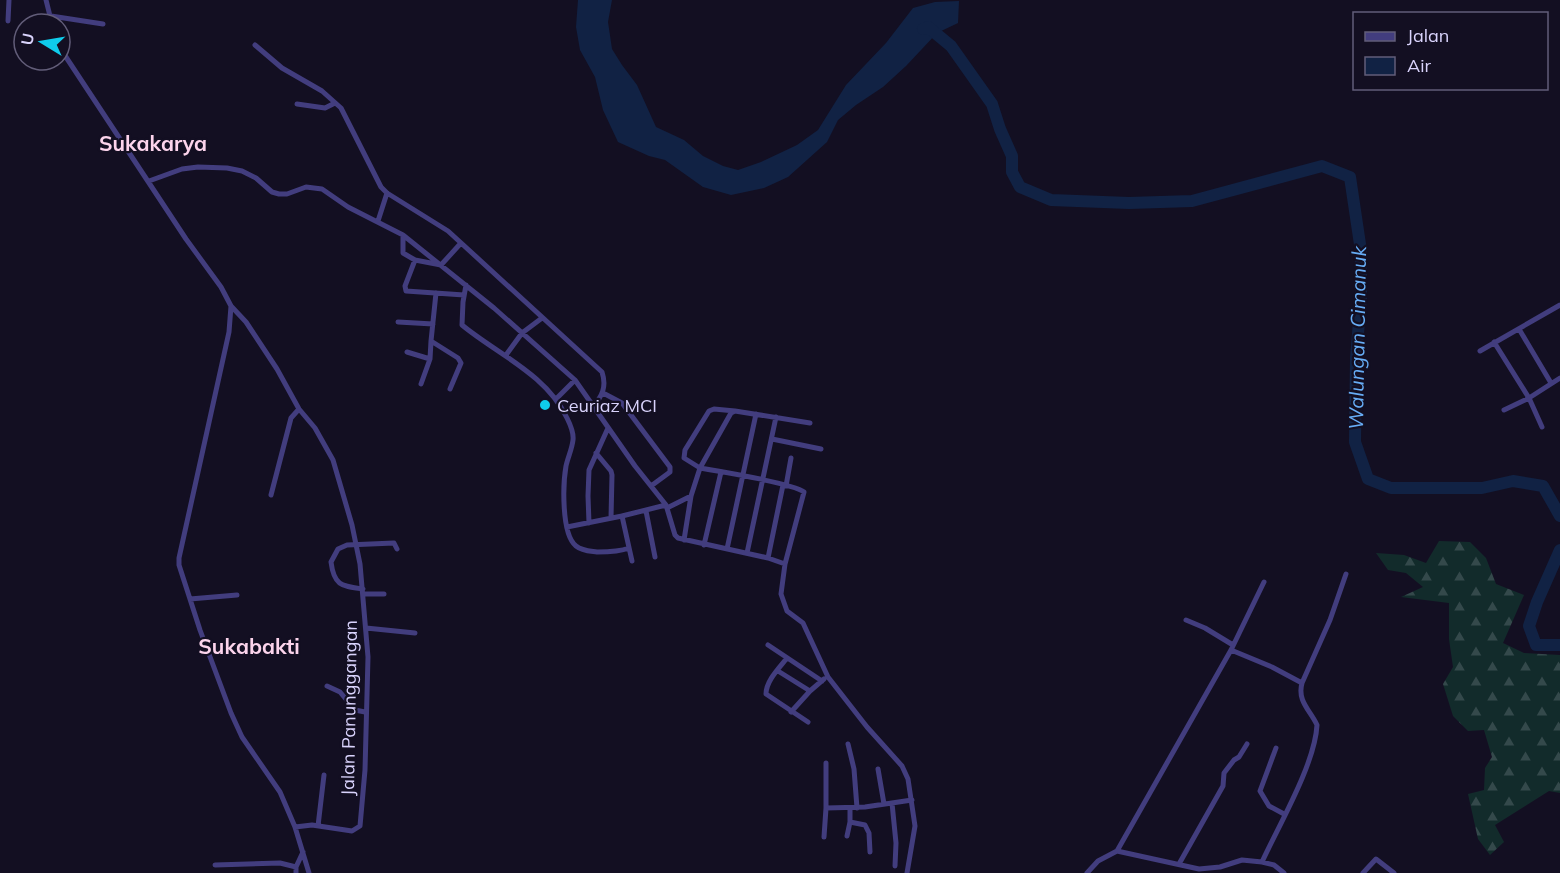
<svg xmlns="http://www.w3.org/2000/svg" width="1560" height="873" viewBox="0 0 1560 873" font-family="Mulish,sans-serif">
<style>
.forest{fill:url(#forest-firs)}
.water{fill:#124}
.lines{fill:none;stroke-linecap:round;stroke-linejoin:round}
.river{stroke:#124;stroke-width:12}
.minor{stroke:#423d7e;stroke-width:5}
.poi-dot{fill:#0fccec;stroke:#130f22;stroke-width:2}
.labels{text-anchor:middle;dominant-baseline:central;stroke-width:4.5;stroke-linejoin:round;paint-order:stroke}
.poi-label{font-size:18px;fill:#d9d3fc;stroke:#130f22;text-anchor:start}
.street-label{font-size:18px;fill:#d9d3fc;stroke:#130f22}
.water-label{font-size:20px;font-style:italic;fill:#67adf6;stroke:#130f22}
.quarter-label{font-size:21px;font-weight:bold;fill:#fcd4ec;stroke:#130f22}
</style>
<defs>
<pattern id="forest-firs" width="22" height="20" patternUnits="userSpaceOnUse" patternTransform="scale(1.5)"><rect width="22" height="20" fill="#122b2b"/><path d="M5 1l3.5 6h-7zM16 11l3.5 6h-7z" fill="#34494b"/></pattern>
</defs>
<rect width="100%" height="100%" fill="#130f22"/>
<path class="forest" d="M 1439,541 L 1470,542 L 1486,558 L 1496,584 L 1524,595 L 1503,643 L 1524,653 L 1560,655 L 1560,793 L 1549,791 L 1495,825 L 1504,842 L 1490,855 L 1478,839 L 1468,794 L 1484,790 L 1485,768 L 1492,757 L 1484,730 L 1468,731 L 1453,716 L 1443,684 L 1453,667 L 1449,639 L 1449,603 L 1401,597 L 1423,587 L 1406,573 L 1388,570 L 1376,553 L 1404,555 L 1426,563 Z"/>
<path class="water" d="M 578,0 L 612,0 L 608,22 L 612,49 L 622,65 L 637,85 L 656,127 L 684,140 L 703,156 L 723,166 L 738,170 L 761,162 L 797,145 L 818,130 L 846,85 L 886,43 L 913,8 L 935,2 L 959,1 L 958,23 L 937,33 L 906,66 L 883,87 L 856,105 L 838,120 L 827,142 L 788,177 L 764,188 L 731,195 L 703,187 L 665,160 L 649,156 L 618,142 L 603,110 L 595,77 L 580,50 L 576,27 Z"/>
<g class="lines">
<path class="river" d="M 923,29 L 928,27 L 951,46 L 992,104 L 1000,129 L 1012,156 L 1012,172 L 1020,187 L 1051,200 L 1129,203 L 1192,201 L 1322,166 L 1350,177 L 1361,251 L 1361,297 L 1356,358 L 1355,442 L 1368,479 L 1391,488 L 1482,488 L 1513,481 L 1543,486 L 1560,516
M 1560,550 L 1537,602 L 1529,626 L 1536,645 L 1560,645"/>
<path class="minor" d="M 46,0 L 52,24
M 51,16 L 103,24
M 8,21 L 9,0
M 255,45 L 282,68 L 322,91 L 341,108 L 381,187 L 387,193 L 448,231 L 602,372 C 607,387 602,396 593,407
M 60,48 L 186,239 L 221,287 L 231,306 L 229,332 L 179,558 L 179,565 L 200,630 L 231,713 L 242,737 L 280,792 L 295,827 L 309,873
M 297,104 L 325,108 L 335,103
M 149,181 L 182,169 L 198,167 L 227,168 L 242,171 L 256,178 L 272,192 L 279,194 L 287,194 L 306,187 L 322,189 L 348,207 L 403,235 L 494,308 L 575,380 L 635,466 L 666,505 L 675,535 L 678,538 L 768,558 L 785,564 L 781,594 L 787,611 L 803,623 L 828,677 L 867,727 L 902,766 L 908,779 L 915,826 L 907,873
M 378,221 L 387,193
M 403,235 L 403,253 L 415,260 L 441,265 L 461,243
M 415,260 L 405,286 L 406,291 L 464,295
M 466,285 L 463,302 L 462,325 C 497,354 546,374 567,418 C 570,424 574,432 573,440 C 572,449 568,457 566,466 C 563,483 561,534 576,546 C 582,551 590,551 597,552 C 607,552 619,552 629,548
M 436,293 L 431,341 L 458,358 L 461,363 L 450,389
M 231,306 L 246,322 L 277,369 L 299,409 L 315,428 L 333,460 L 352,525 L 360,564 L 368,657 L 365,770 L 360,826 L 352,831 L 312,825 L 295,827
M 398,322 L 433,324
M 1519,329 L 1551,383
M 1494,342 L 1529,398 L 1542,427
M 1480,351 L 1560,305
M 407,352 L 430,359
M 506,355 L 522,333 L 542,318
M 421,384 L 430,359 L 431,341
M 603,393 L 622,403 L 670,467 L 670,472 L 651,486
M 556,399 L 575,380
M 1504,410 L 1529,398 L 1560,378
M 735,411 L 714,409 L 709,411 L 685,450 L 684,458 L 700,468 L 731,413 L 735,411 L 810,423
M 772,439 L 821,449
M 596,453 L 611,471 L 612,475 L 611,518
M 786,486 L 791,458
M 271,495 L 291,418 L 299,409
M 667,508 L 691,496
M 646,511 L 655,557
M 589,523 L 588,496 L 589,470 L 608,428
M 567,527 L 622,516
M 684,540 L 691,496 L 700,468 C 718,471 794,484 804,492 L 785,564
M 704,545 L 721,472
M 727,549 L 756,414
M 747,553 L 776,417
M 768,558 L 783,485
M 632,561 L 622,516 L 666,505
M 363,589 C 342,586 334,586 331,562 L 338,549 L 347,545 L 394,543 L 397,549
M 364,594 L 384,594
M 190,599 L 237,595
M 1186,620 L 1205,628 L 1233,645
M 366,628 L 415,633
M 768,645 L 822,681
M 1231,650 L 1272,667 L 1302,683 C 1297,701 1310,710 1317,725 C 1315,764 1279,825 1262,862
M 787,658 C 779,668 766,681 766,694 L 808,722
M 778,671 L 810,691
M 1302,683 L 1330,620 L 1346,574
M 327,686 L 340,692 L 355,710 L 365,712
M 791,712 L 810,691 L 824,679
M 848,744 L 854,769 L 857,808
M 1276,748 L 1260,791 L 1269,806 L 1284,814
M 878,769 L 884,804
M 892,803 L 896,843 L 895,866
M 826,808 L 865,807 L 912,800
M 850,808 L 850,822 L 865,825 L 869,833 L 870,852
M 318,826 L 324,775
M 847,836 L 850,822
M 824,837 L 826,808 L 826,763
M 1117,851 L 1231,650 L 1264,582
M 1179,864 L 1223,786 L 1224,773 L 1234,760 L 1239,757 L 1247,744
M 215,865 L 280,863 L 296,867
M 296,873 L 296,867 L 303,852
M 1087,873 L 1098,861 L 1117,851 L 1199,869 L 1220,867 L 1242,860 L 1262,862 L 1274,865 L 1284,873
M 1363,873 L 1376,859 L 1394,873"/>
</g>
<circle class="poi-dot" cx="545" cy="405" r="6"/>
<g class="labels">
<g class="poi-label">
<text x="557" y="405">Ceuriaz MCI</text>
</g>
<g class="street-label">
<text transform="translate(349 708) rotate(-89)">Jalan Panunggangan</text>
</g>
<g class="water-label">
<text transform="translate(1357 338) rotate(-89)">Walungan Cimanuk</text>
</g>
<g class="quarter-label">
<text x="153" y="143">Sukakarya</text>
<text x="249" y="646">Sukabakti</text>
</g>
</g>
<rect x="1353" y="12" width="195" height="78" fill="#130f22" stroke="#625d79" stroke-width="1.5"/>
<rect x="1365" y="32" width="30" height="9" fill="#423d7e" stroke="#625d79" stroke-width="1.5"/>
<text x="1407" y="42" font-size="18" fill="#d9d3fc">Jalan</text>
<rect x="1365" y="57" width="30" height="18" fill="#112244" stroke="#625d79" stroke-width="1.5"/>
<text x="1407" y="72" font-size="18" fill="#d9d3fc">Air</text>
<g transform="translate(42 42) rotate(281)"><circle r="28" fill="#130f22" stroke="#625d79" stroke-width="1.5"/>
<path d="M0-4.5L10 22L0 15L-10 22Z" fill="#0fccec"/>
<text y="-9" font-size="16" font-weight="bold" text-anchor="middle" fill="#d9d3fc">U</text>
</g>
</svg>
